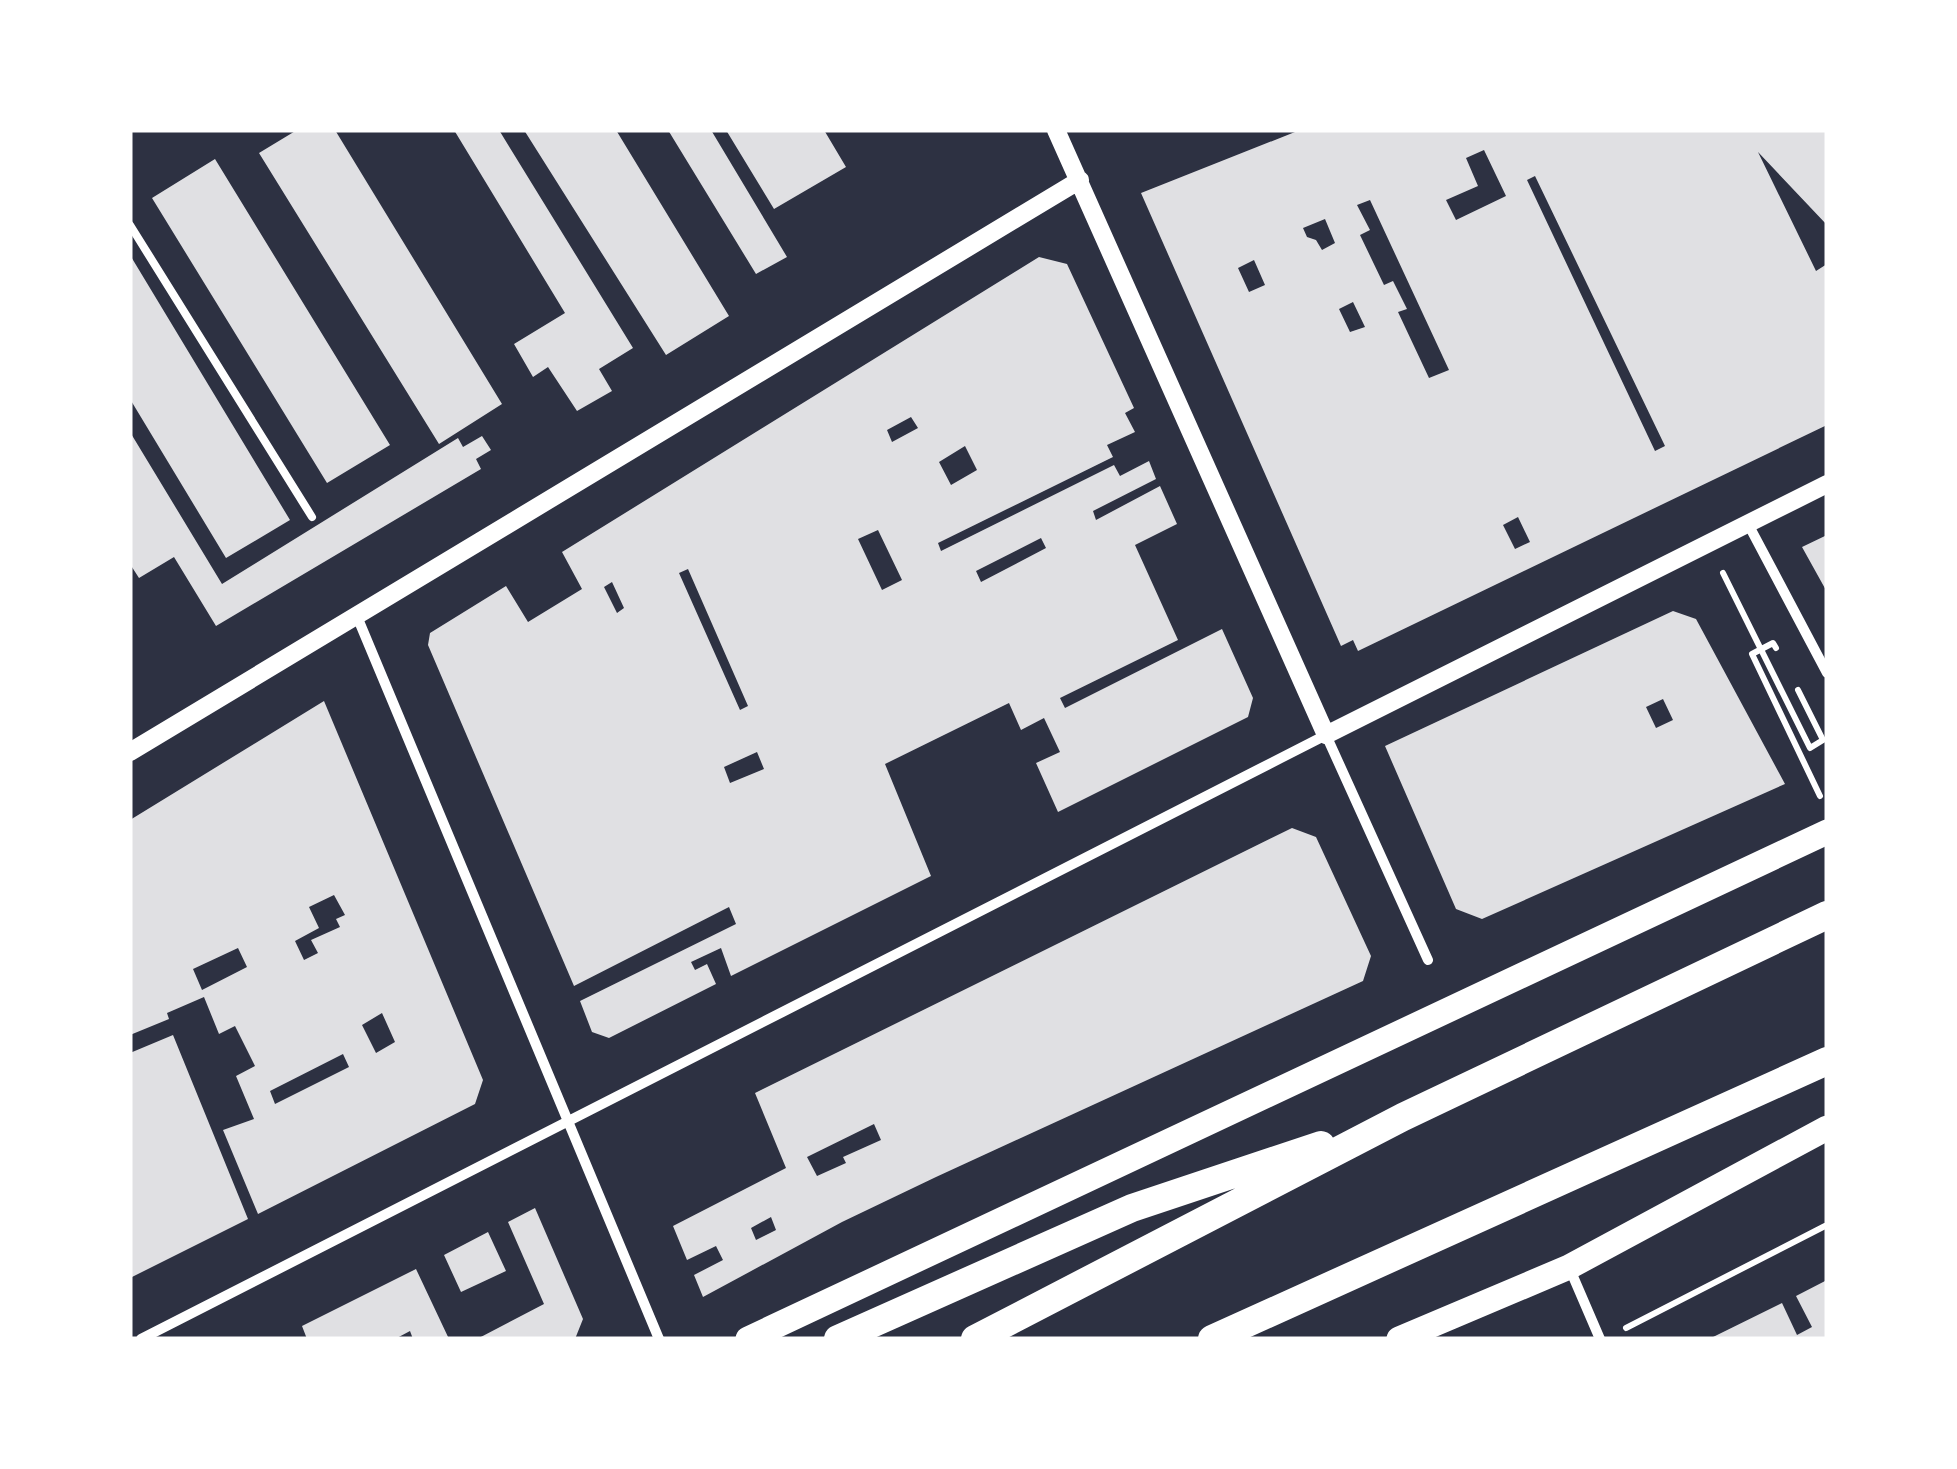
<svg xmlns="http://www.w3.org/2000/svg" width="1957" height="1469" viewBox="0 0 1957 1469" font-family="Montserrat,sans-serif">
<style>
.building{fill:#e0e0e3;fill-rule:evenodd}
.lines{fill:none;stroke-linecap:round;stroke-linejoin:round}
.path{stroke:#fff;stroke-width:6}
.service{stroke:#fff;stroke-width:8}
.minor{stroke:#fff;stroke-width:10}
.tertiary{stroke:#fff;stroke-width:18}
.primary{stroke:#fff;stroke-width:25}
.trunk{stroke:#fff;stroke-width:28}
</style>
<rect width="100%" height="100%" fill="#2d3142"/>
<path class="building" d="M 297,130 L 335,130 L 502,404 L 439,444 L 259,153 Z
M 454,130 L 499,130 L 633,348 L 599,369 L 612,391 L 577,411 L 548,367 L 533,377 L 514,344 L 565,313 Z
M 524,130 L 616,130 L 729,316 L 666,355 Z
M 668,130 L 711,130 L 787,257 L 756,274 Z
M 726,130 L 824,130 L 846,167 L 774,209 Z
M 1300,130 L 1827,130 L 1827,225 L 1758,152 L 1816,271 L 1827,264 L 1827,425 L 1358,651 L 1353,640 L 1341,646 L 1141,193 ZM 1484,150 L 1506,196 L 1456,220 L 1446,200 L 1478,186 L 1466,158 ZM 1535,176 L 1665,446 L 1655,451 L 1527,180 ZM 1370,200 L 1449,370 L 1429,378 L 1398,312 L 1407,309 L 1393,281 L 1384,285 L 1360,235 L 1370,230 L 1357,205 ZM 1325,219 L 1335,243 L 1322,250 L 1316,240 L 1307,237 L 1303,228 ZM 1254,260 L 1265,285 L 1249,292 L 1238,268 ZM 1353,302 L 1365,327 L 1350,332 L 1339,309 ZM 1518,517 L 1530,542 L 1515,549 L 1503,525 Z
M 215,159 L 390,445 L 327,483 L 152,198 Z
M 130,255 L 290,520 L 226,558 L 130,399 Z
M 1039,257 L 1067,264 L 1134,408 L 1125,413 L 1135,432 L 1107,445 L 1113,457 L 938,543 L 941,551 L 1114,465 L 1120,476 L 1149,461 L 1156,479 L 1093,511 L 1096,520 L 1160,486 L 1177,524 L 1135,545 L 1178,640 L 1060,698 L 1065,708 L 1222,629 L 1253,698 L 1248,717 L 1058,812 L 1036,763 L 1060,752 L 1044,718 L 1021,730 L 1009,703 L 885,764 L 931,876 L 731,976 L 721,948 L 691,962 L 695,970 L 707,964 L 716,984 L 609,1038 L 592,1032 L 580,1001 L 736,924 L 729,907 L 574,986 L 428,645 L 430,633 L 506,586 L 528,622 L 582,589 L 562,552 ZM 911,417 L 918,428 L 892,442 L 887,430 ZM 965,446 L 977,470 L 951,485 L 939,462 ZM 878,530 L 902,580 L 882,590 L 858,539 ZM 1041,538 L 1046,548 L 981,582 L 976,571 ZM 688,569 L 748,706 L 740,710 L 679,573 ZM 612,582 L 624,608 L 617,613 L 604,587 ZM 757,752 L 764,769 L 730,783 L 724,767 Z
M 130,432 L 222,584 L 458,438 L 463,447 L 482,436 L 491,450 L 476,459 L 481,469 L 216,626 L 174,557 L 139,578 L 130,564 Z
M 1827,535 L 1827,592 L 1802,547 Z
M 1673,611 L 1696,619 L 1785,784 L 1482,919 L 1456,909 L 1385,746 ZM 1663,699 L 1673,720 L 1656,728 L 1646,707 Z
M 324,701 L 483,1080 L 475,1104 L 258,1214 L 223,1130 L 254,1119 L 236,1076 L 255,1066 L 235,1026 L 219,1034 L 204,997 L 167,1013 L 169,1019 L 130,1035 L 130,820 ZM 334,895 L 345,915 L 336,919 L 340,927 L 311,940 L 318,953 L 304,960 L 295,941 L 319,928 L 309,907 ZM 238,948 L 247,967 L 202,990 L 193,969 ZM 382,1013 L 395,1042 L 376,1053 L 362,1025 ZM 343,1054 L 349,1067 L 275,1104 L 270,1091 Z
M 1292,828 L 1316,837 L 1371,956 L 1363,981 L 936,1177 L 842,1222 L 703,1297 L 694,1275 L 723,1260 L 716,1246 L 687,1260 L 673,1226 L 786,1168 L 755,1093 ZM 874,1124 L 881,1140 L 843,1157 L 846,1163 L 817,1176 L 807,1157 ZM 771,1217 L 776,1230 L 756,1240 L 751,1228 Z
M 173,1035 L 248,1219 L 130,1278 L 130,1053 Z
M 535,1208 L 583,1319 L 575,1339 L 477,1339 L 544,1304 L 508,1222 Z
M 488,1232 L 506,1271 L 461,1292 L 444,1255 Z
M 416,1269 L 449,1339 L 413,1339 L 410,1331 L 395,1339 L 307,1339 L 302,1326 Z
M 1827,1280 L 1827,1339 L 1709,1339 L 1782,1303 L 1797,1335 L 1812,1327 L 1796,1296 Z"/>
<g class="lines">
<path class="path" d="M 1723,573 L 1810,748 L 1823,740 L 1798,690
M 1776,648 L 1773,643 L 1752,654 L 1820,796
M 1626,1328 L 1825,1226"/>
<path class="service" d="M 130,225 L 312,517"/>
<path class="minor" d="M 1747,522 L 1827,673
M 356,614 L 659,1339
M 1569,1267 L 1600,1339
M 141,1339 L 1326,735 L 1428,960"/>
<path class="tertiary" d="M 1056,130 L 1326,735 L 1827,484
M 130,752 L 1080,180"/>
<path class="primary" d="M 748,1339 L 1827,832
M 1399,1339 L 1569,1267 L 1827,1128"/>
<path class="trunk" d="M 838,1339 L 1132,1208 L 1321,1145
M 975,1339 L 1403,1117 L 1827,915
M 1212,1339 L 1827,1061"/>
</g>
<rect width="1957" height="1469" fill="none" stroke="#ffffff" stroke-width="265"/>
</svg>
